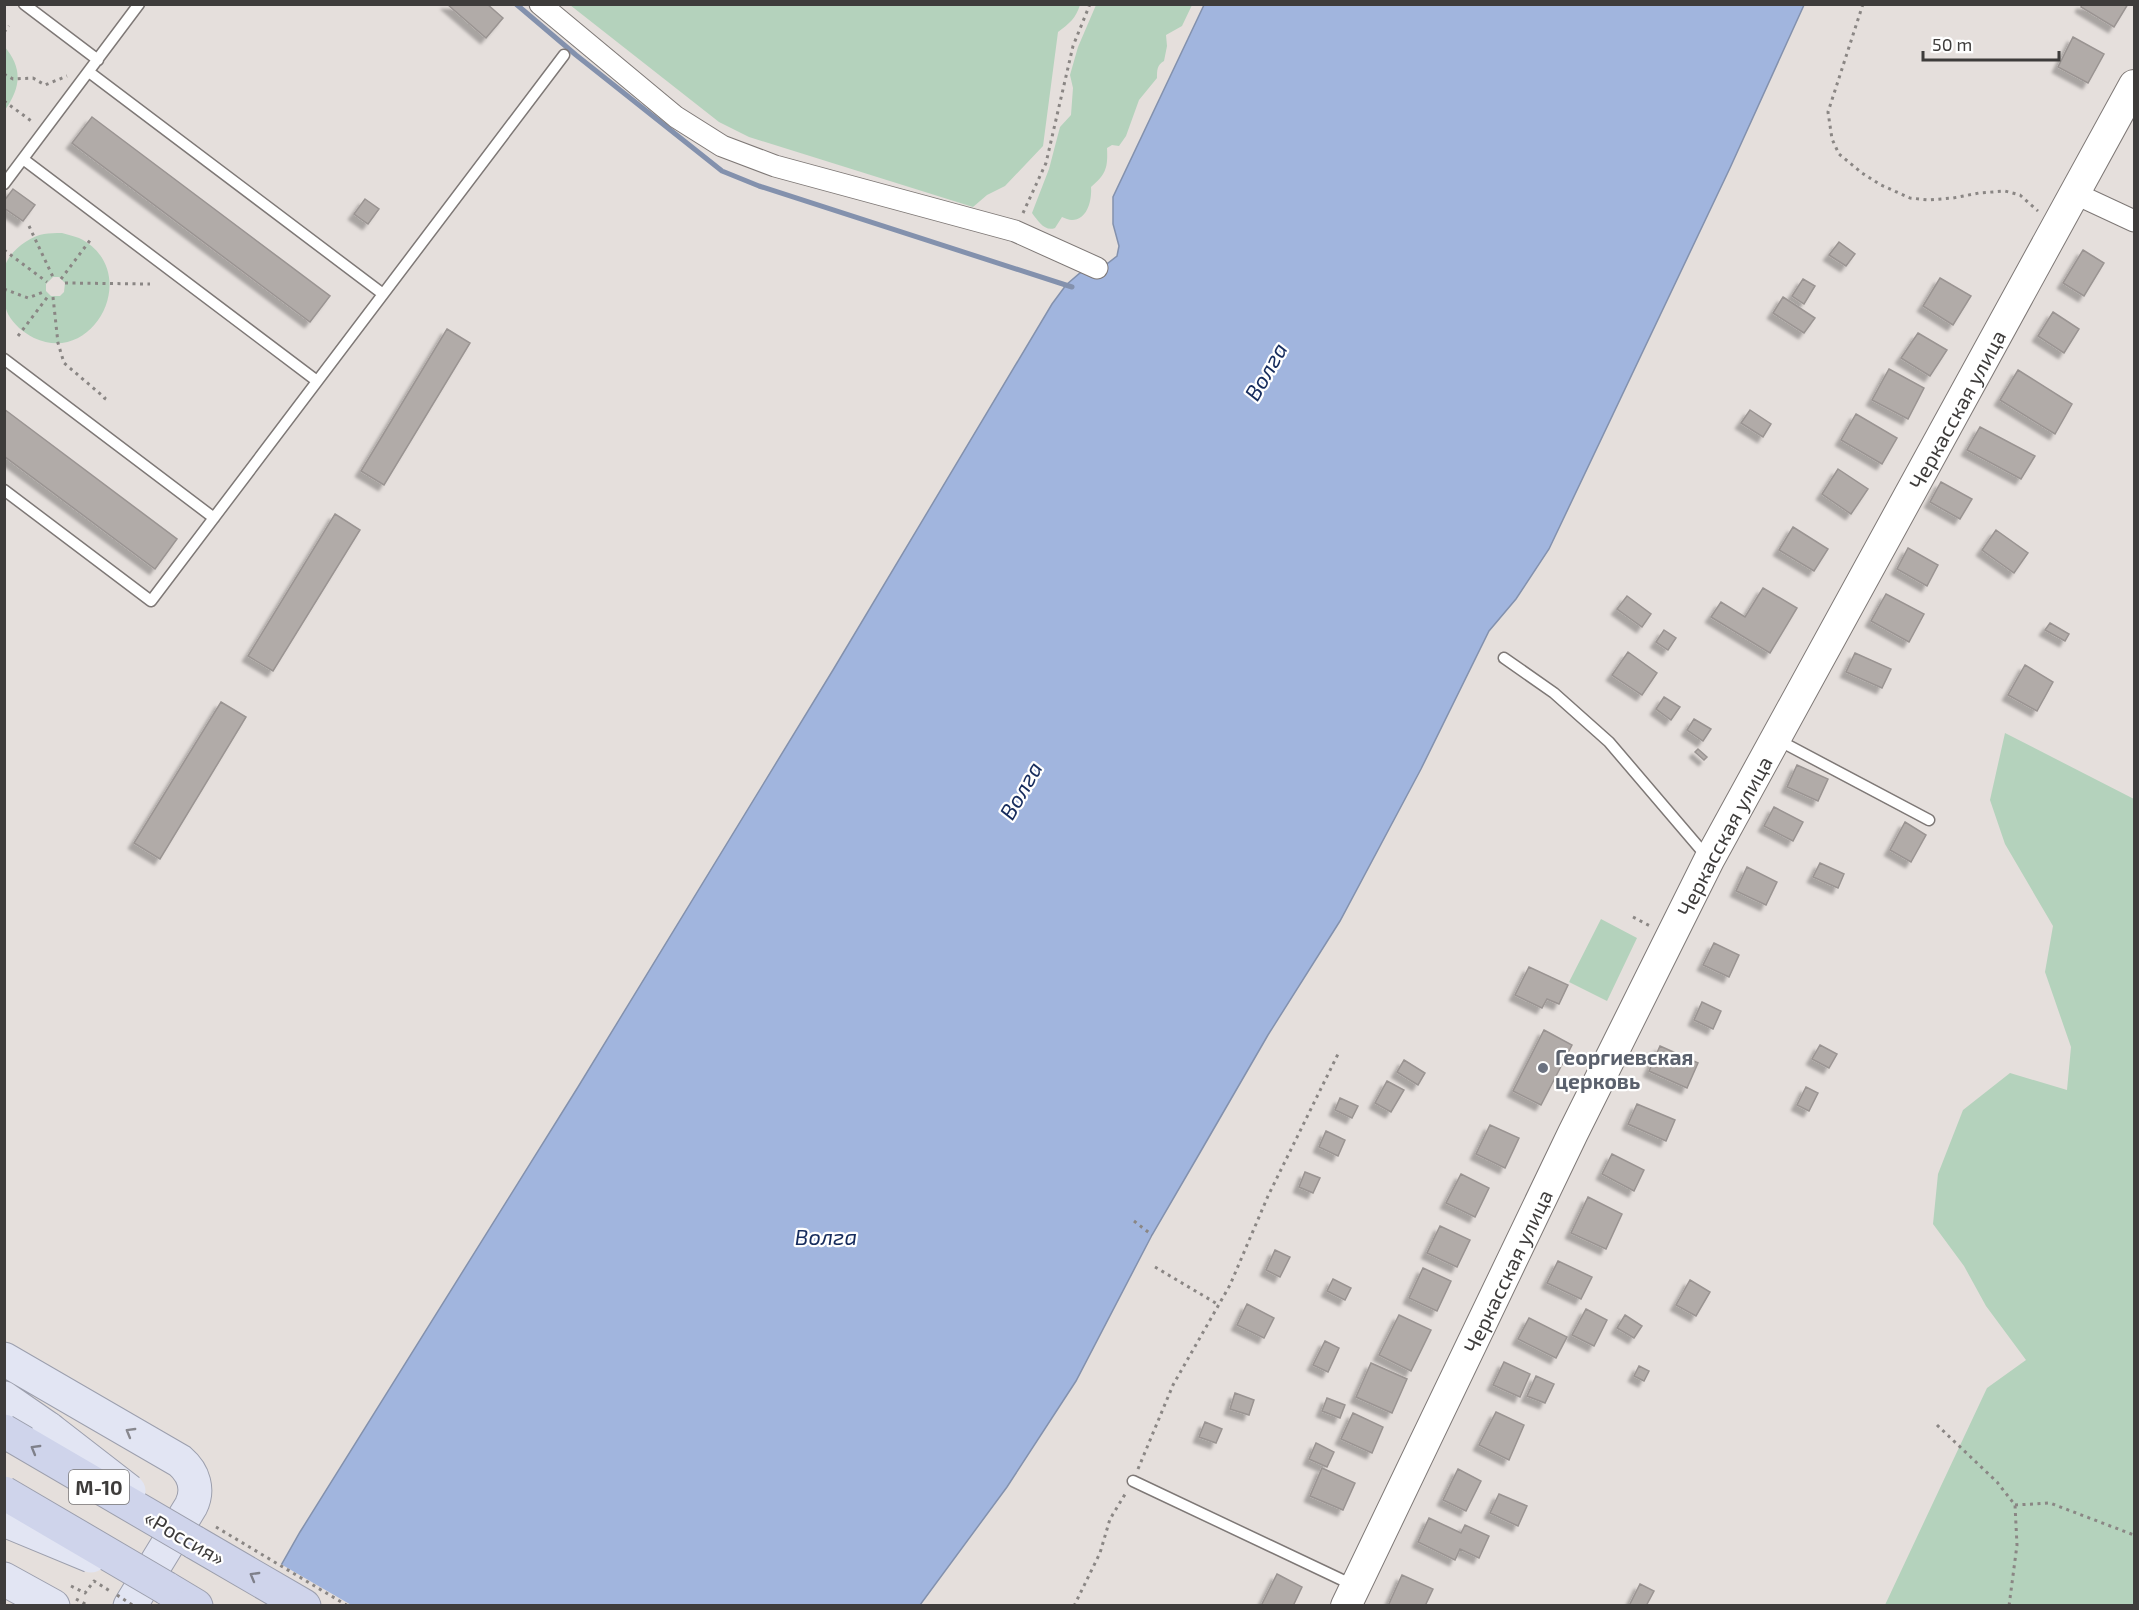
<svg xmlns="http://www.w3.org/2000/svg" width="2139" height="1610" viewBox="0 0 2139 1610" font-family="'Exo 2',sans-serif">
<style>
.green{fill:#b4d2bc;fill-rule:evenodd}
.water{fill:#a1b5de;stroke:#8391ad;stroke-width:1.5}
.pier{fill:#e5dfdc}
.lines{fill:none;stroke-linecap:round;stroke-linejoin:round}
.stream{stroke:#8391ad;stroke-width:5}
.building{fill:#b1aba8;stroke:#9a9492;stroke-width:1.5;filter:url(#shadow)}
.lane-casing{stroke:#7e7876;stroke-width:13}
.street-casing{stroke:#7e7876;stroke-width:23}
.secondary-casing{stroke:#7e7876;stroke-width:32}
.primary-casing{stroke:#9c9fad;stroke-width:35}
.highway-casing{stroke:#9c9fad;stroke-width:35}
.path{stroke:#8a8684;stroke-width:3;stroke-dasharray:3 4.5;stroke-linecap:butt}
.lane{stroke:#fff;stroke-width:10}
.street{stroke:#fff;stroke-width:21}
.secondary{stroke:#fff;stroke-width:30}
.primary{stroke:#e2e5f3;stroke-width:33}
.highway{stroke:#cfd4eb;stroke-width:33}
.primary-bridge-casing{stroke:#9c9fad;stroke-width:35;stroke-linecap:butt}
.highway-bridge-casing{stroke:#9c9fad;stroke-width:35;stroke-linecap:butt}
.path-bridge{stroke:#8a8684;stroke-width:3;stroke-dasharray:3 4.5;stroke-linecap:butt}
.primary-bridge{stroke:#e2e5f3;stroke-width:33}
.highway-bridge{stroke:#cfd4eb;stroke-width:33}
.oneway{stroke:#88888e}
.oneway2{stroke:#7f808a}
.worship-dot{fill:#6b7280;stroke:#fff;stroke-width:2}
.labels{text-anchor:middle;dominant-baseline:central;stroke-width:4.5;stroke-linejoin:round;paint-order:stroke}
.shield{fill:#fff;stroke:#787676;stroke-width:1.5}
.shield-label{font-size:20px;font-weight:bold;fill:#3e3c3b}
.street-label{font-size:21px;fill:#3e3c3b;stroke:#fff}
.worship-label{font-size:21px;font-weight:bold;fill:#5b616d;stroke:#fff;text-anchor:start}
.water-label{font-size:22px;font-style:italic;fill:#162c5d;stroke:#fff}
</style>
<defs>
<filter id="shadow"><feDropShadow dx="-5.5" dy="5.5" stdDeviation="1.5" flood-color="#0004"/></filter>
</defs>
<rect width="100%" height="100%" fill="#e5dfdc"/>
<path class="green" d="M 570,5 L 1080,5 C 1076,18 1069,24 1058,32 L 1043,146 L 1005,186 L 987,195 L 973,207 L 749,137 L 719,122 Z
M 1096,5 L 1192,5 L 1182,26 L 1166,35 L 1167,46 L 1164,61 C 1157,65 1157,70 1157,78 L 1139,100 L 1126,136 L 1119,146 L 1112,145 L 1107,148 C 1108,168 1106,174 1091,187 C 1092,199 1088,220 1072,220 C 1069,220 1065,218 1062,217 L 1055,228 C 1045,232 1038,221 1032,213 L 1049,169 L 1060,127 L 1071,115 L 1073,88 L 1070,75 L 1078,47 Z
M 4,46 C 23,68 21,87 5,110 Z
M 62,233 C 68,235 74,236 79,238 C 143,269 96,367 34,338 C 23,332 14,325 8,314 C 4,305 4,297 4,287 C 4,281 3,275 4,269 C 8,252 28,237 44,234 C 49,233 56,233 62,233 ZM 53,277 L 59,277 L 65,283 L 64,292 L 60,296 L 51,296 L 46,291 L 46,284 Z
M 2005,733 L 2134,799 L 2134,1605 L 1885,1605 L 1987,1388 L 2026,1360 L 1986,1306 L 1964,1266 L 1933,1224 L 1938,1174 L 1963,1110 L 2010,1073 L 2067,1090 L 2071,1047 L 2045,972 L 2053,926 L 2005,844 L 1990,800 Z
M 1601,919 L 1637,938 L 1607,1001 L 1569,982 Z"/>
<path class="water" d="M 1204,5 L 1804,5 L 1730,168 L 1549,549 L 1516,599 L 1489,631 L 1421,769 L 1340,921 L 1268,1035 L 1198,1156 L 1152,1235 L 1076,1381 L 1007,1487 L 920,1605 L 258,1606 L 300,1532 L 578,1087 L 833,670 L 1052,304 L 1066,285 L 1080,273 L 1108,263 L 1117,256 L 1119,246 L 1113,224 L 1113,197 Z"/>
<path class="pier" d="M 279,1563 L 353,1606 L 255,1605 Z"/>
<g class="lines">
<path class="stream" d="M 516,4 L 576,55 L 722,171 L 759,186 L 1072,287"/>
</g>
<path class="building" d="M 447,4 L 487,4 L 503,18 L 486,38 Z
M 2082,4 L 2128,4 L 2114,27 L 2081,7 Z
M 2073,37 L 2104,54 L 2088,83 L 2058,67 Z
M 92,117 L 330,296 L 310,322 L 72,143 Z
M 13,189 L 35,205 L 23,221 L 4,208 L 4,201 Z
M 365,199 L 379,209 L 368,224 L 354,214 Z
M 1839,242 L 1855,254 L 1846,266 L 1829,255 Z
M 2083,250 L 2104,263 L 2084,296 L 2063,283 Z
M 1940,278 L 1971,296 L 1953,325 L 1923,306 Z
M 1803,279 L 1815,286 L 1804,304 L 1792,296 Z
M 1783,297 L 1815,318 L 1804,333 L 1773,313 Z
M 2053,312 L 2079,329 L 2064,353 L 2038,336 Z
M 447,329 L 470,343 L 384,485 L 361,471 Z
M 1918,333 L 1947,350 L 1930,376 L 1901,358 Z
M 1889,369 L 1924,388 L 1908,419 L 1872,400 Z
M 2018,370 L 2072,404 L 2055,434 L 2000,400 Z
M 4,409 L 177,539 L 155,569 L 4,456 Z
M 1750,410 L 1771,424 L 1763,437 L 1741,423 Z
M 1856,414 L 1897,438 L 1882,464 L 1841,440 Z
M 1980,427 L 2035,456 L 2021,479 L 1967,450 Z
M 1838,469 L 1868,489 L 1851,514 L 1822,494 Z
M 1941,482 L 1972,499 L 1960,519 L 1930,502 Z
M 335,514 L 360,530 L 273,671 L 248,656 Z
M 1793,527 L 1828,549 L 1814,571 L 1779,550 Z
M 1996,530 L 2028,553 L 2014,573 L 1982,550 Z
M 1908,548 L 1938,565 L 1927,586 L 1897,569 Z
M 1763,588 L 1797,608 L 1770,653 L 1711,617 L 1721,602 L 1745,617 Z
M 1886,594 L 1924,614 L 1909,642 L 1871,621 Z
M 1627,596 L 1651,614 L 1642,627 L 1617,609 Z
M 2050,623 L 2069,634 L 2065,641 L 2045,630 Z
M 1664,630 L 1676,638 L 1668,650 L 1656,642 Z
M 1628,652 L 1657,673 L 1642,695 L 1612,675 Z
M 1855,653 L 1891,669 L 1882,688 L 1846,672 Z
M 2025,665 L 2053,682 L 2037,711 L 2008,695 Z
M 1664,697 L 1680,707 L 1671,720 L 1656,709 Z
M 221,702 L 246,717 L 160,859 L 134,843 Z
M 1694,719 L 1711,729 L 1703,741 L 1687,730 Z
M 1698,749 L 1707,757 L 1704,760 L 1695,752 Z
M 1797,765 L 1828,779 L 1818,801 L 1787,787 Z
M 1774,807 L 1803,822 L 1793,841 L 1764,826 Z
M 1905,822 L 1926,835 L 1911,862 L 1890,850 Z
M 1820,863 L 1844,874 L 1838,888 L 1813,877 Z
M 1747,867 L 1777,882 L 1766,905 L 1736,891 Z
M 1714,943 L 1739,955 L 1729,977 L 1703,965 Z
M 1529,967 L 1568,985 L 1559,1004 L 1547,999 L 1542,1008 L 1515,995 Z
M 1702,1002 L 1721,1011 L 1713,1029 L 1694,1020 Z
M 1544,1030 L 1572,1045 L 1541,1105 L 1513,1091 Z
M 1820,1045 L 1837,1054 L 1829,1068 L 1812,1059 Z
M 1660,1046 L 1698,1063 L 1687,1088 L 1649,1071 Z
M 1404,1060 L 1425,1073 L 1418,1085 L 1397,1072 Z
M 1387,1081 L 1404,1090 L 1391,1112 L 1375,1103 Z
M 1806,1087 L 1818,1093 L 1809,1111 L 1797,1105 Z
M 1340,1098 L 1358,1106 L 1352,1118 L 1335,1110 Z
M 1637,1104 L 1675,1120 L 1666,1141 L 1628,1124 Z
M 1490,1125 L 1519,1138 L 1505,1168 L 1476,1154 Z
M 1326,1131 L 1345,1140 L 1338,1156 L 1319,1147 Z
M 1612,1154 L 1644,1170 L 1634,1191 L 1602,1174 Z
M 1305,1172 L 1320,1178 L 1313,1193 L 1299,1187 Z
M 1461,1174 L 1489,1188 L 1475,1217 L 1446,1203 Z
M 1588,1197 L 1622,1214 L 1606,1249 L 1571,1233 Z
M 1440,1226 L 1470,1240 L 1457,1267 L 1427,1253 Z
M 1275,1250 L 1290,1257 L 1280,1277 L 1266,1270 Z
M 1558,1261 L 1592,1277 L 1581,1299 L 1547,1283 Z
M 1423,1268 L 1451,1281 L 1437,1311 L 1409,1298 Z
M 1333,1279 L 1351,1288 L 1345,1300 L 1327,1291 Z
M 1690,1280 L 1710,1292 L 1696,1316 L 1676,1305 Z
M 1247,1304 L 1274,1318 L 1264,1338 L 1237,1325 Z
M 1586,1309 L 1607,1320 L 1594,1346 L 1572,1335 Z
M 1399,1315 L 1431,1330 L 1411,1371 L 1379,1355 Z
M 1625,1315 L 1642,1326 L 1634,1338 L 1617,1328 Z
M 1529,1318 L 1567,1337 L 1556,1358 L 1518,1339 Z
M 1325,1341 L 1339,1348 L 1328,1372 L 1313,1365 Z
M 1504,1362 L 1530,1374 L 1520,1397 L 1493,1385 Z
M 1371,1363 L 1407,1379 L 1392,1413 L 1356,1397 Z
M 1639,1366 L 1649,1371 L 1644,1381 L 1634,1376 Z
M 1536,1376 L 1554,1384 L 1545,1403 L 1527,1396 Z
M 1235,1393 L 1254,1400 L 1249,1415 L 1230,1409 Z
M 1327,1398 L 1345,1405 L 1340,1418 L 1322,1411 Z
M 1496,1412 L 1524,1425 L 1509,1460 L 1479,1445 Z
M 1353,1413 L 1383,1427 L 1372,1453 L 1341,1439 Z
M 1205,1422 L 1222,1429 L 1216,1443 L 1199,1437 Z
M 1316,1443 L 1334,1452 L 1327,1467 L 1309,1459 Z
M 1322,1468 L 1355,1483 L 1343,1510 L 1310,1496 Z
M 1458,1469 L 1481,1481 L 1466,1511 L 1443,1500 Z
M 1499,1494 L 1527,1506 L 1518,1526 L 1490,1513 Z
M 1429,1518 L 1461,1533 L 1465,1525 L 1489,1536 L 1479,1558 L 1460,1549 L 1455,1560 L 1418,1542 Z
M 1277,1574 L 1302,1587 L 1293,1606 L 1261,1606 Z
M 1402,1575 L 1433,1589 L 1425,1606 L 1388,1606 Z
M 1640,1584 L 1654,1591 L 1646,1606 L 1629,1606 Z"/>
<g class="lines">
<defs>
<path id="lane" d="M 24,4 L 98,60
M 89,72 L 383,294
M 23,159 L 317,381
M 4,184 L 139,4
M 4,359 L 214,518
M 4,490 L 151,601 L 564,55
M 1504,658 L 1554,693 L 1609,742 L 1708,858
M 1778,740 L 1929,820
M 1133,1481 L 1355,1586"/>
<path id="street" d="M 540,4 L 676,117 L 722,146 L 775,166 L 1015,231 L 1097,268
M 2076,194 L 2134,221"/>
<g id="secondary">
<path id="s1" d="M 1346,1606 L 1573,1133 L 1709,860 L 2134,85"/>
</g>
<path id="primary" d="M 4,1359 L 180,1461 C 194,1473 199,1490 191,1506 L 130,1606
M 4,1398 L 49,1429
M 4,1579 L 53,1606"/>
<path id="highway" d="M 194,1542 L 304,1606
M 166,1588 L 196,1606"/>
</defs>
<use href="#lane" class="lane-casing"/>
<use href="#street" class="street-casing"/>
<use href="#secondary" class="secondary-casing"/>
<use href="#primary" class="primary-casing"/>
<use href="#highway" class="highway-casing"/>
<path class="path" d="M 1863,4 L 1828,112 L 1832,139 L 1839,154 L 1862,173 L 1881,185 L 1910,198 L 1929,200 L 1953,198 L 1979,193 L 2005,191 L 2020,195 L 2038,211
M 4,32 L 9,26
M 4,74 L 13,79 L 33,78 L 45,85 L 67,76
M 4,101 L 34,123
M 1023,213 L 1046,163 L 1073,46 L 1090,4
M 29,226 L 53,277
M 4,250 L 47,282
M 61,279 L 91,239
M 65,283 L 150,284
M 4,289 L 28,298 L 46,291
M 53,297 L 58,343 L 64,363 L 105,398 L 103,401
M 18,336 L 49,295
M 1633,917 L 1650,926
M 1134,1221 L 1152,1235
M 1155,1267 L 1219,1305
M 1937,1425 L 1997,1482 L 2015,1505 L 2017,1545 L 2009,1606
M 1138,1469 L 1173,1385 L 1230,1285 L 1268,1196 L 1339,1052
M 2015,1505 L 2050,1503 L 2134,1535
M 71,1586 L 85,1593 L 94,1581 L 110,1591
M 76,1599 L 89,1606
M 1074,1606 L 1100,1553 L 1110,1519 L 1127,1491"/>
<use href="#lane" class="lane"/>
<use href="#street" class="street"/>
<use href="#secondary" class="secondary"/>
<use href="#primary" class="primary"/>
<use href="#highway" class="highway"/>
<defs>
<path id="primary-bridge" d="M 49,1429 L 129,1491
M 4,1520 L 91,1556"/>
<path id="highway-bridge" d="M 4,1431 L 194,1542
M 4,1493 L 166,1588"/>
</defs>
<use href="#primary-bridge" class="primary-bridge-casing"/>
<use href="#highway-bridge" class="highway-bridge-casing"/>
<path class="path-bridge" d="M 216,1527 L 348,1606
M 117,1595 L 134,1606"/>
<use href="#primary-bridge" class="primary-bridge"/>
<use href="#highway-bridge" class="highway-bridge"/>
</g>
<defs><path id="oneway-chevron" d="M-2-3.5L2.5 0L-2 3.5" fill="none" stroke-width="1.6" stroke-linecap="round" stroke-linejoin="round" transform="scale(1.5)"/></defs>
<use class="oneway" href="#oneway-chevron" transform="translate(130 1432) rotate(-150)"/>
<g class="oneway2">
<use href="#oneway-chevron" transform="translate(35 1449) rotate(-150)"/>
<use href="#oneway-chevron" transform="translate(254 1576) rotate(-150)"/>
</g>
<circle class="worship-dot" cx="1543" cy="1068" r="6"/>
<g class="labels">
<rect class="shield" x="69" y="1470" width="60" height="34" rx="4.5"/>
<g class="shield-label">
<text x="99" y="1487">М-10</text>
</g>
<g class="street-label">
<text stroke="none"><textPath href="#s1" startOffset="1344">Черкасская улица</textPath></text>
<text stroke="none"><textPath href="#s1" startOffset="858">Черкасская улица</textPath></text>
<text stroke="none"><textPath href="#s1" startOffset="372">Черкасская улица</textPath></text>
<text transform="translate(185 1537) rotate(30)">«Россия»</text>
</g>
<g class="worship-label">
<text x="1555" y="1056">Георгиевская<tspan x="1555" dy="24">церковь</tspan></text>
</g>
<g class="water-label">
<text transform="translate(1265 371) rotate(-60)">Волга</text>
<text transform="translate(1020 790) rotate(-60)">Волга</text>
<text x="826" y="1236">Волга</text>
</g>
</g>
<rect width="2139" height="1610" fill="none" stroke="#3e3c3b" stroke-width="12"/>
<path d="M1923 51v9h136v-9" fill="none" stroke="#3e3c3b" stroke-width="3"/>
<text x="1932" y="51" font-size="18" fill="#3e3c3b" stroke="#ffffff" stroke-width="4.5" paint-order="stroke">50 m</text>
</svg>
